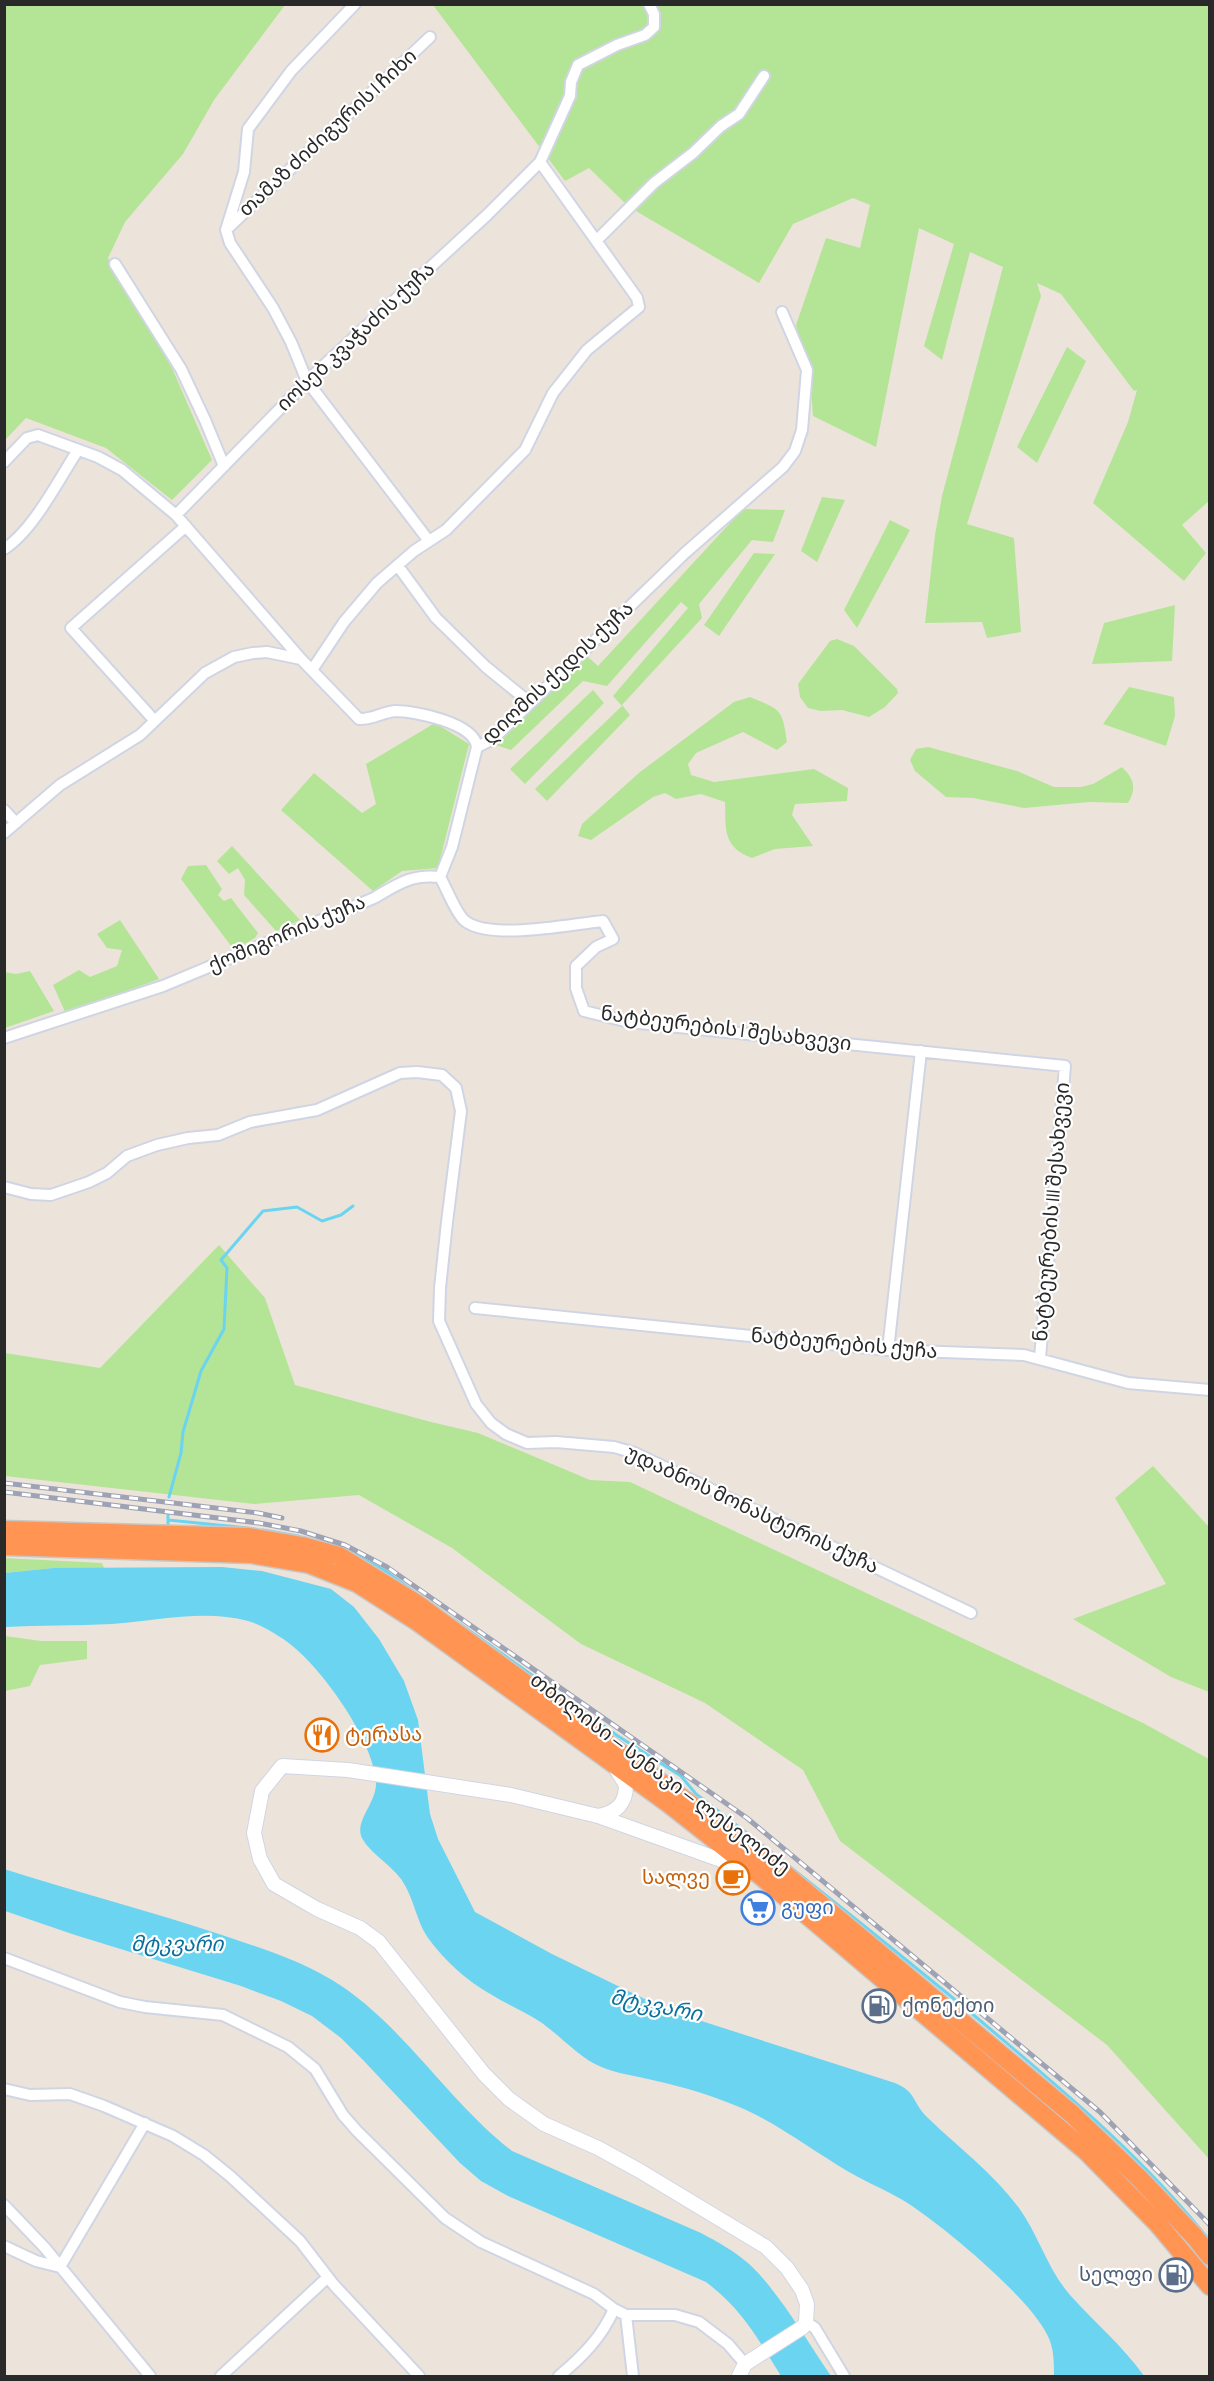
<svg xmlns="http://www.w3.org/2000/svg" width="1214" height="2381" viewBox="0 0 1214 2381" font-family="'Sofia Sans Condensed','Noto Sans Georgian',sans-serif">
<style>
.green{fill:#b4e496}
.water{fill:#6bd4f0}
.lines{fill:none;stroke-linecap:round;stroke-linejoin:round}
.stream{stroke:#6bd4f0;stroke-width:3}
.street-casing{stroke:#d0d5e3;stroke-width:14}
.secondary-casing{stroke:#d0d5e3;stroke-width:16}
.highway-casing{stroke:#c7c7c7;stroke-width:21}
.street{stroke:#fff;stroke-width:10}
.secondary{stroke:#fff;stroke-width:14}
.highway{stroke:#ff9453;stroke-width:18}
.rail-casing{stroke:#9da2b4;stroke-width:5}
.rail{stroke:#fff;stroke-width:3;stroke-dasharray:9;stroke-linecap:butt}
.labels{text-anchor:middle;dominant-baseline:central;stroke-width:4.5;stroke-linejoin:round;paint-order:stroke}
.street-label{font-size:20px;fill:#292929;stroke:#fff}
.food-label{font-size:20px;fill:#c56008;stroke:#fff;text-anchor:start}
.shop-label{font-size:20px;fill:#366cbe;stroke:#fff;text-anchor:start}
.service-label{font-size:20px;fill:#4e5e75;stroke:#fff;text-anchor:start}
.water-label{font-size:21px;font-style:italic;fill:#0b719c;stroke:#fff}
</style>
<rect width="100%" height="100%" fill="#ece4db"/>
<path class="green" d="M 5,5 L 285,5 L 214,100 L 183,154 L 125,222 L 108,258 L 120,282 L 172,368 L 212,460 L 172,500 L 106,448 L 26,418 L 5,440 Z
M 433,5 L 1209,5 L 1209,501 L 1182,525 L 1206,553 L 1184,581 L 1093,503 L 1128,422 L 1137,390 L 1134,391 L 1061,294 L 1037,283 L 1041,296 L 967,524 L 1014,538 L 1021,632 L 987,638 L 982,622 L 925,623 L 935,535 L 942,496 L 1003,267 L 970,252 L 942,360 L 924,346 L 954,244 L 919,228 L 876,447 L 813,416 L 811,388 L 796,325 L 826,238 L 860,248 L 870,205 L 853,198 L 793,224 L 759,283 L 629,207 L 589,168 L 565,181 Z
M 1067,347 L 1086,361 L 1037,463 L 1017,447 Z
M 822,497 L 845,500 L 817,562 L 801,551 Z
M 743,509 L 785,510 L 773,542 L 752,540 L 699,604 L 702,618 L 622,705 L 630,715 L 547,801 L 535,789 L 622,706 L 613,696 L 688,608 L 681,602 L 607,686 L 583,681 L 511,750 L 493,744 L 587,656 L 598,666 Z
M 890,520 L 910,530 L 857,628 L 844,610 Z
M 754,553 L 775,554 L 719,636 L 704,625 Z
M 1175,605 L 1172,661 L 1092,664 L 1104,623 Z
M 837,639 L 854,646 L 897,689 L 898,693 L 885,707 L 869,717 L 842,710 L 821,711 L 808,708 L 800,697 L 798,684 L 830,641 Z
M 1129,687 L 1174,697 L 1175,716 L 1166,746 L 1103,724 Z
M 593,690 L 604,703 L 525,784 L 510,769 Z
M 750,697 C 781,710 782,708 787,742 L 777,750 L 743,732 L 696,753 L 688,764 L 691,775 L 714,782 L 814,769 L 848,788 L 847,801 L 795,804 L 792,815 L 813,846 L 775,849 L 752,858 C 722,847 726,828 725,802 L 701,794 L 676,799 L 665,793 L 653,797 L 591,840 L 578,836 L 582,824 L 640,772 L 734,702 Z
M 435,723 L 469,744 L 438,868 L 402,871 L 373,891 L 281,810 L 314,773 L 362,813 L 376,804 L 366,764 Z
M 928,747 L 1017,771 L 1054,787 L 1081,787 L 1093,784 L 1122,767 C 1134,779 1137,788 1128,803 L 1089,802 L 1024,808 L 973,798 L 946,797 L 915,771 L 910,760 L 916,749 Z
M 232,846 L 300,920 L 276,931 L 244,895 L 245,880 L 238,868 L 229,874 L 217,861 Z
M 206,865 L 222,889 L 218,895 L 224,901 L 231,898 L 258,933 L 255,938 L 234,950 L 181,879 L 188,866 Z
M 120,920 L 159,979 L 66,1014 L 53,985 L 79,970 L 90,977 L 117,966 L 122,950 L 107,948 L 97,934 Z
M 30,971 L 54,1011 L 5,1028 L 5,972 L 16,974 Z
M 219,1245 L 265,1298 L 295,1385 L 431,1422 L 478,1433 L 590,1480 L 630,1482 L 1143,1723 L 1209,1759 L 1209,2159 L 1107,2045 L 840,1841 L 803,1770 L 705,1703 L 581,1644 L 452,1548 L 359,1495 L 254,1504 L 5,1476 L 5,1353 L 100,1368 Z
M 1153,1466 L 1209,1527 L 1209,1692 L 1171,1677 L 1073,1619 L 1166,1584 L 1115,1498 Z
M 4,1558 L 102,1563 L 104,1568 L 53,1568 L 5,1573 Z
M 5,1636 L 41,1641 L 87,1641 L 87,1659 L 40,1665 L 30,1686 L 5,1691 Z"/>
<path class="water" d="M 222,1567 L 262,1571 L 331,1589 L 354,1607 L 379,1639 L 404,1681 L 418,1720 L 430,1814 L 438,1839 L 475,1912 L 552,1954 L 651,2002 L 689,2017 L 895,2083 C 917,2092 912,2103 928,2118 C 959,2148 993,2173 1019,2208 C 1039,2236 1048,2270 1070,2295 C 1095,2323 1123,2346 1144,2376 L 1054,2376 C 1054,2365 1054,2352 1050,2341 C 1036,2302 942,2225 906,2202 C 888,2191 868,2183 849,2172 C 808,2148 770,2117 724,2101 C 699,2091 674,2085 648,2079 C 630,2075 609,2072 593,2063 C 574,2052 560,2036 542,2023 C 526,2012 508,2005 492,1995 C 467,1981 445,1961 428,1938 C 416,1921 414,1897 401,1879 C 391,1865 369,1852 362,1838 C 354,1822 376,1803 376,1784 C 376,1742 316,1658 280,1637 C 271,1631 259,1624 248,1621 C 204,1609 157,1621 112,1624 C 76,1626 40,1625 5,1627 L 5,1573 L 53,1568 Z
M 4,1869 C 77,1892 150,1911 222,1935 C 263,1949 306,1962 343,1987 C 408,2032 450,2103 512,2151 L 701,2233 C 718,2242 734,2251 748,2263 C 778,2290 808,2343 831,2376 L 781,2376 C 757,2338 744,2311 706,2282 L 508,2196 L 481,2181 L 460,2163 L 363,2060 L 341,2038 L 312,2016 L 281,2001 L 241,1986 L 75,1935 L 5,1911 Z"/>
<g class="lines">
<path class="stream" d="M 169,1497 L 181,1453 L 183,1432 L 201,1371 L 224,1329 L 227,1268 L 221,1260 L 263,1211 L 297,1207 L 322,1221 L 341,1215 L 353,1206
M 168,1515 L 168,1524
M 168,1520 L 248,1528
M 263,1530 L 298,1536
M 328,1544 L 341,1548
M 350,1552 L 384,1570 L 416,1593
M 453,1619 L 618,1736 L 681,1776 L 696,1794 C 789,1865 880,1938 970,2012 C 1054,2083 1141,2154 1210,2241"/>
<defs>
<path id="street" d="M 355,4 L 291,71 L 248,129 L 244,172 L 226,230 L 230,243 L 273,308 L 291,342 L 307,381 L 429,541
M 229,227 L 430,37
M 597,240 L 654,183 L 693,153 L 721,126 L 739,114 L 764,76
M 115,264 L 181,369 L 205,420 L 224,466
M 4,462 L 27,438 L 38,435 L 98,457 L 122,470 L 176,515 L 301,659 L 359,719 C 371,720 383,712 395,711 C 415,711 475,723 477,747
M 176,515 L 307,381 L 487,215 L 540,162 L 570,96 L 571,82 L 578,65 L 617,45 L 645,35 L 654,27 L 654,14 L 649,4
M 4,549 C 33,531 59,479 78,450
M 398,566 L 436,618 L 486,667 L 529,702
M 312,670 L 344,622 L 377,583 L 414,551 L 446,530 L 525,450 L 553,393 L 587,350 L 639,307 L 637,298 L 540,162
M 154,720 L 71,628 L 186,526
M 477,747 L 493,739 L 685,553 L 783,467 L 795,451 L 802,430 L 807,370 L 782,312
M 4,810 L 16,823
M 4,833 L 60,785 L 140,735 L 205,673 L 234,657 L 253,653 L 267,652 L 301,659
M 440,877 C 446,887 456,914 465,921 C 491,941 571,924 603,921 L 613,939 L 596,947 L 576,966 L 576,988 L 584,1011 L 629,1022 L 1065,1066 L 1040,1358
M 440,877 L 452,847 L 477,747
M 4,1038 L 163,986 L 374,898 C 398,884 411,874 440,877
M 4,1187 L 31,1194 L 51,1195 L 89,1182 L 107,1173 L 127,1156 L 157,1145 L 188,1138 L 218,1135 L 250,1122 L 317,1110 L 400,1073 L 417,1072 L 442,1075 L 456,1088 L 461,1111 L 447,1222 L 440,1288 L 439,1321 L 476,1404 L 491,1423 L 506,1434 L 527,1443 L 556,1442 L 614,1447 L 635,1453 L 971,1613
M 475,1308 L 888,1350 L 1024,1355 L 1128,1383 L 1210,1390
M 888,1350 L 921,1051
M 4,1958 L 120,2002 L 145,2007 L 223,2015 L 288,2047 L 315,2069 L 343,2115 L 357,2131 L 445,2218 L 481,2242 L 594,2294 L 614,2309 L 626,2315 L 675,2315 L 699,2322 L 728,2344 L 745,2364
M 4,2089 L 30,2095 L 70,2094 L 104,2106 L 173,2136 L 204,2155 L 230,2176 L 300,2241 L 334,2285 L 419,2376
M 4,2205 L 45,2248 L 150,2376
M 4,2246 L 36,2261 L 60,2267 L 145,2123
M 626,2315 L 633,2376
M 806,2322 L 815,2328 L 844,2376
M 221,2376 L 328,2277
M 559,2376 C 582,2357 602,2337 614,2309"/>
<path id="secondary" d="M 598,1816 C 616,1813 626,1804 626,1785 L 616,1769
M 739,2376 L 745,2364 L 803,2327 L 806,2322 L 807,2304 L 802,2290 L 787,2268 L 766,2247 L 640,2171 L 598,2148 L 544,2124 L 509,2099 L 484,2074 L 379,1942 L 360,1928 L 317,1909 L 274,1884 L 260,1859 L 254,1833 L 262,1791 L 282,1766 L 348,1770 L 511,1795 L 598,1816 L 746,1869"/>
<path id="highway" d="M 4,1530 L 249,1537 L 302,1546 L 339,1556 L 417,1604 L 776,1867 L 1072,2114 L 1140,2179 L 1194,2236 L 1210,2256
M 4,1546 L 251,1554 L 309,1564 L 357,1583 L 418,1622 L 668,1803 L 761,1876 L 1086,2151 L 1158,2224 L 1210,2286"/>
</defs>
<use href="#street" class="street-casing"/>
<use href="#secondary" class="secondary-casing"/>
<use href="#highway" class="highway-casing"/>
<use href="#street" class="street"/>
<use href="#secondary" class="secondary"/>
<use href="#highway" class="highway"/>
<defs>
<path id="rail" d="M 4,1483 L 258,1513 L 282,1518
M 4,1492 L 259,1523 L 301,1531 L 345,1545 L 387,1567 L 747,1818 L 1100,2112 L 1210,2225"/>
</defs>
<use href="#rail" class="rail-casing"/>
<use href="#rail" class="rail"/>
</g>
<defs>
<symbol id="restaurant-ring" viewBox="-11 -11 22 22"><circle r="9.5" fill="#fff" stroke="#e8710a" stroke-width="1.5"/><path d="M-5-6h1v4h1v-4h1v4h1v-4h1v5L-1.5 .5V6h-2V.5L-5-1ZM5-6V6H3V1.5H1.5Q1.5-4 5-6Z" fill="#e8710a"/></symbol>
<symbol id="cafe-ring" viewBox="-11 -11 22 22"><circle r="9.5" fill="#fff" stroke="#e8710a" stroke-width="1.5"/><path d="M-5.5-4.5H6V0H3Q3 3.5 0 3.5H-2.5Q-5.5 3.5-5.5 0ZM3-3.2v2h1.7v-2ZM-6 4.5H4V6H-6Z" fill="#e8710a"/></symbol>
<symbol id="supermarket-ring" viewBox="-11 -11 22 22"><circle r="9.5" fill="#fff" stroke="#3f7fe0" stroke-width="1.5"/><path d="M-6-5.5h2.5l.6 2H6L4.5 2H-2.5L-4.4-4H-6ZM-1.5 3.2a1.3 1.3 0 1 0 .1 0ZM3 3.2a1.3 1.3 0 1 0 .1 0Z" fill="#3f7fe0"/></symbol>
<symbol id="fuel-ring" viewBox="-11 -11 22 22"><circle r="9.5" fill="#fff" stroke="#5c6f8a" stroke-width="1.5"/><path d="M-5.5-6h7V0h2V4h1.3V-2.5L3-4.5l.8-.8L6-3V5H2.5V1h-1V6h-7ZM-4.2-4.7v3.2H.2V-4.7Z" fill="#5c6f8a"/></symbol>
</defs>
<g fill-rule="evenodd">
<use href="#restaurant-ring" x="303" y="1716" width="38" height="38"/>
<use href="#cafe-ring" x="714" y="1859" width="38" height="38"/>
<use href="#supermarket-ring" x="739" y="1889" width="38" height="38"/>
<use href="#fuel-ring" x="860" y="1987" width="38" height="38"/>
<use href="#fuel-ring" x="1157" y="2256" width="38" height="38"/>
</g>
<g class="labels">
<g class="street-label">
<text transform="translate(328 133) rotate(-43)">თამაზ ძიძიგურის I ჩიხი</text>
<text transform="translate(356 337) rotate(-43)">იოსებ კვაჭაძის ქუჩა</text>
<text transform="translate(558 673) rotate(-43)">დიღმის ქედის ქუჩა</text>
<text transform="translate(287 934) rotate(-23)">ქოშიგორის ქუჩა</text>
<text transform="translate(726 1029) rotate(7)">ნატბეურების I შესახვევი</text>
<text transform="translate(1052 1212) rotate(-85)">ნატბეურების III შესახვევი</text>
<text transform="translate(844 1344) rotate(5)">ნატბეურების ქუჩა</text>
<text transform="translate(752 1510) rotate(25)">უდაბნოს მონასტერის ქუჩა</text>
<text transform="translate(660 1774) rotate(37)">თბილისი — სენაკი — ლესელიძე</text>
</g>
<g class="food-label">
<text x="345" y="1735">ტერასა</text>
<text x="710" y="1878" text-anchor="end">სალვე</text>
</g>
<g class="shop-label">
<text x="781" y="1908">გუფი</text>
</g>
<g class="service-label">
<text x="902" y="2006">ქონექთი</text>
<text x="1153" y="2275" text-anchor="end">სელფი</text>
</g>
<g class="water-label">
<text x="177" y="1944">მტკვარი</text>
<text transform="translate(656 2006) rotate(11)">მტკვარი</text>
</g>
</g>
<rect width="1214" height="2381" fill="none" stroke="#292929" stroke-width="12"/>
</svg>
